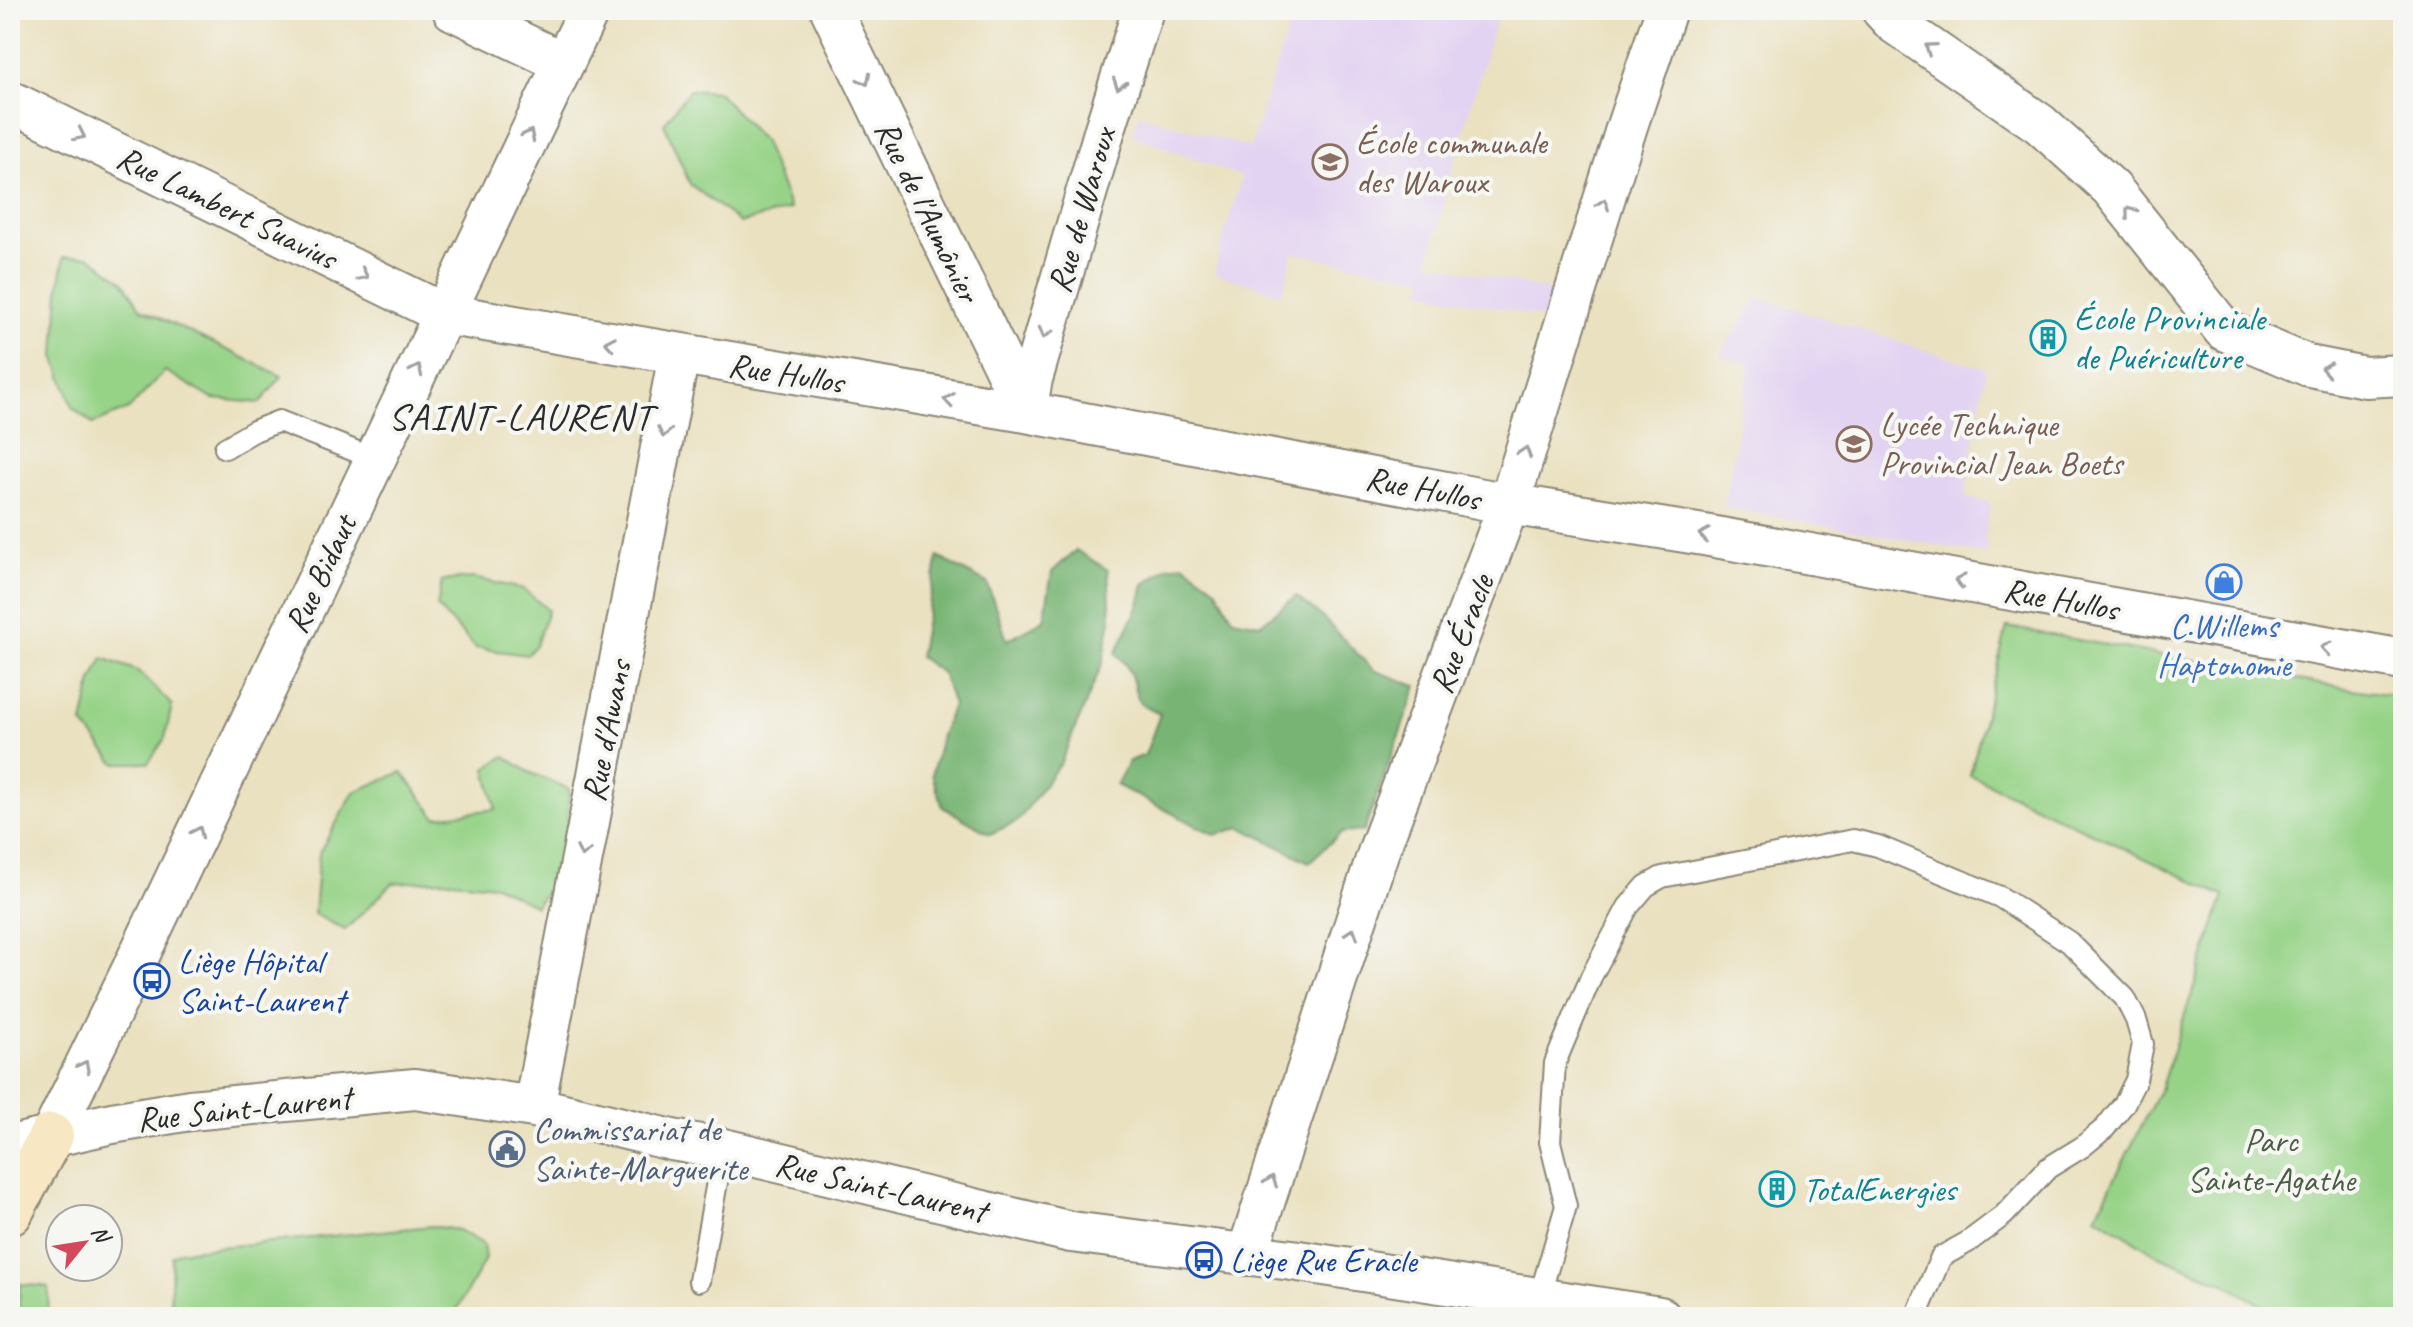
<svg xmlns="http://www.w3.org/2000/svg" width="2413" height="1327" viewBox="0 0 2413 1327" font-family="Caveat,sans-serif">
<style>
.built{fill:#e3d3f2}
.green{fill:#96d387;stroke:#607f59;stroke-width:2}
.forest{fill:#78b574;stroke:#527050;stroke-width:2}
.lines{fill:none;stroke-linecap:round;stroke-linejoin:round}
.lane-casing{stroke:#8a8676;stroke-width:24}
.street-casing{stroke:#8a8676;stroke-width:44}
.secondary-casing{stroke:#8a8676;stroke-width:48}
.lane{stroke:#fff;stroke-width:20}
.street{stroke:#fff;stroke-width:40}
.secondary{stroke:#f7e8c3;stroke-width:44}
.oneway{stroke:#a0a0a0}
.labels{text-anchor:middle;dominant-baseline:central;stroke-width:8;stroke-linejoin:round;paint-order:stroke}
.education-label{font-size:34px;fill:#785e54;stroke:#f6f6f2;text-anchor:start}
.street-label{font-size:34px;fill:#2b2b2b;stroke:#f6f6f2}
.culture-label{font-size:34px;fill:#0d838f;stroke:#f6f6f2;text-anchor:start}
.shop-label{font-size:34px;fill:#366cbe;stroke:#f6f6f2}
.transit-label{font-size:34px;fill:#164399;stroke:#f6f6f2;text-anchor:start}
.service-label{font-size:34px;fill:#4e5e75;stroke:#f6f6f2;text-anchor:start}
.park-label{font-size:34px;fill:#4b5d47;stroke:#f6f6f2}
.quarter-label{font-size:38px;letter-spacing:2px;fill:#2b2b2b;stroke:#f6f6f2}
</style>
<rect width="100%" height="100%" fill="#f6f6f2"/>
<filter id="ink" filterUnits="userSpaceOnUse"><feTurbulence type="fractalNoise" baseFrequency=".0125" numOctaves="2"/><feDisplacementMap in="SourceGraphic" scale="16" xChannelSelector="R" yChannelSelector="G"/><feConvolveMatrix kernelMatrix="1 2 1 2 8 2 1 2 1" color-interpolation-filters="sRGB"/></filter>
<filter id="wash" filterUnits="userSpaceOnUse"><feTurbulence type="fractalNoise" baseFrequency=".006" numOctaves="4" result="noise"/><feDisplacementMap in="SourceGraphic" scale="32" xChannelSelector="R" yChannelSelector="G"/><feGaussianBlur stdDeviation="1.8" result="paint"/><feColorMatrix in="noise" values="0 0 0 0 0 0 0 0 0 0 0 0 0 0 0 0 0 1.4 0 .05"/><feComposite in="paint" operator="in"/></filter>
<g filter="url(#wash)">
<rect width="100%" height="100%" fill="#eae1c0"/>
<path class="built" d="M 1294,10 L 1499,10 L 1450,177 L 1429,262 L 1554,292 L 1545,318 L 1421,291 L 1425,278 L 1293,253 L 1282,294 L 1214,273 L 1224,234 L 1242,177 L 1132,135 L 1139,114 L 1250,148 Z
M 1758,298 L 1986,369 L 1965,498 L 1991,503 L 1984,542 L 1988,543 L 1986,554 L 1724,507 L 1750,363 L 1719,356 Z"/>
<path class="green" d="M 689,90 L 718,92 L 764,142 L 790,209 L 740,223 L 690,184 L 664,124 Z
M 89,256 L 123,281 L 141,309 L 282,376 L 260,403 L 213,399 L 165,371 L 129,409 L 93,424 L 73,408 L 55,356 L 59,290 L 64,257 Z
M 473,578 L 523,589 L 548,610 L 536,645 L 527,655 L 476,648 L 437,607 L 442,581 Z
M 2007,627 L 2337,687 L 2403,696 L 2403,1317 L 2281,1317 L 2222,1282 L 2159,1256 L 2096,1216 L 2161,1087 L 2224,896 L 1970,775 Z
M 103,658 L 138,671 L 172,705 L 165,738 L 148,763 L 115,763 L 83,724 L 92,681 Z
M 505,756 L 529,772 L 569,789 L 565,869 L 535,906 L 495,885 L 442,880 L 393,883 L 345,930 L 314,914 L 319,853 L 354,792 L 402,772 L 436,817 L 496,809 L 486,769 Z
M 432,1226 L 458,1230 L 483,1244 L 485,1259 L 453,1317 L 170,1317 L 172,1256 L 180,1251 Z
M 20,1284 L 49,1287 L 48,1317 L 18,1317 Z"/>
<path class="forest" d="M 1076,550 L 1108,570 L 1111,620 L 1103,662 L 1061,762 L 1018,821 L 990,834 L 943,807 L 932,775 L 941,735 L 953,705 L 942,673 L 919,657 L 938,557 L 987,583 L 1007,640 L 1044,620 L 1052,572 Z
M 1184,564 L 1216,588 L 1233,619 L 1261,624 L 1296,596 L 1320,615 L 1373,670 L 1417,686 L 1364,831 L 1341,833 L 1309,862 L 1241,827 L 1215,835 L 1116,785 L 1129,761 L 1145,755 L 1160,714 C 1133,702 1139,700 1131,675 C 1129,667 1121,660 1116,653 L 1139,605 L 1144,584 L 1168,567 Z"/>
</g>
<g filter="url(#ink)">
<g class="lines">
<defs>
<path id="lane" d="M 225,448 L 254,431 L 279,421 L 375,459
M 699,1281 L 723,1149
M 1539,1298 L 1566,1206 L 1550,1142 L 1555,1063 L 1591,977 L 1628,907 L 1646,886 L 1662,877 L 1853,840 L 1878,846 L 2000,897 L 2069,942 L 2125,998 L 2136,1020 L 2143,1044 L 2136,1080 L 2124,1104 L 2105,1128 L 2082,1147 L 2048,1168 L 2004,1215 L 1968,1242 L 1941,1257 L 1916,1317"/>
<path id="street" d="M 453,10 L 564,63
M 831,10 L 1026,412
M 1882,10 L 1894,23 L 2040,124 L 2111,188 L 2224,330 L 2309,366 L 2365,377 L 2403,375
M 10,101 L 444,314 L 1026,412 L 1509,504 L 1704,535 L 2403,660
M 1026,412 L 1032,379 L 1105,129 L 1143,10
M 534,1107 L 679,355
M 51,1136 L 133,968 L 589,10
M 10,1146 L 112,1123 L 190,1110 L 415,1089 L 534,1107 L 672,1140 L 723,1149 L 1071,1232 L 1292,1260 L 1660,1317
M 1247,1255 L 1379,850 L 1509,504 L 1627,126 L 1666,10"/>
<path id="secondary" d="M 10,1213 L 51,1136"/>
</defs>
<use href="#lane" class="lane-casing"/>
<use href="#street" class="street-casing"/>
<use href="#secondary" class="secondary-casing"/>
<use href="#lane" class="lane"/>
<use href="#street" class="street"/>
<use href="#secondary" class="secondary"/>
</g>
<defs><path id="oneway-chevron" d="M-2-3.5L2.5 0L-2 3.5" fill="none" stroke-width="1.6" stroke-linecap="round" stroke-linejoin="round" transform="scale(2)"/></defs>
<g class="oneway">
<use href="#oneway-chevron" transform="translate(1930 48) rotate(-145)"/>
<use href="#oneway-chevron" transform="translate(865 80) rotate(64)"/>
<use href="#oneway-chevron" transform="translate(1119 84) rotate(108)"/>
<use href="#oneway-chevron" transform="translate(80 135) rotate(26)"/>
<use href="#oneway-chevron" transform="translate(529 135) rotate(-64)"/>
<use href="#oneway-chevron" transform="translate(1603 204) rotate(-72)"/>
<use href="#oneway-chevron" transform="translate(2130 212) rotate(-129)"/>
<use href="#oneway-chevron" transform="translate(363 275) rotate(26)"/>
<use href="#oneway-chevron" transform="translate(1045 333) rotate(106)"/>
<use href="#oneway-chevron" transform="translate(610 343) rotate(-170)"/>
<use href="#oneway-chevron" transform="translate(2326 369) rotate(-169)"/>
<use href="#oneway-chevron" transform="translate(417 370) rotate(-65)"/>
<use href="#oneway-chevron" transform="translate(949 400) rotate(-171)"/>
<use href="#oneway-chevron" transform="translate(664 432) rotate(101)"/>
<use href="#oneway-chevron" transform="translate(1525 452) rotate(-72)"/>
<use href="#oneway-chevron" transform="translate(1704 535) rotate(-171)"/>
<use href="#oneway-chevron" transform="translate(1960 581) rotate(-170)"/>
<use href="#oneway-chevron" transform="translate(2326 648) rotate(-170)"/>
<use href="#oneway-chevron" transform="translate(198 832) rotate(-65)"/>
<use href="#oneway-chevron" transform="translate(583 852) rotate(101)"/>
<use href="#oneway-chevron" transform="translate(1352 933) rotate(-72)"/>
<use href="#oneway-chevron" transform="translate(84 1066) rotate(-63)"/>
<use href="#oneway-chevron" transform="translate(1271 1181) rotate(-72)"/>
</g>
</g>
<defs>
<symbol id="school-ring" viewBox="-11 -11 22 22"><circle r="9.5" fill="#f6f6f2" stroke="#8d6e63" stroke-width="1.5"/><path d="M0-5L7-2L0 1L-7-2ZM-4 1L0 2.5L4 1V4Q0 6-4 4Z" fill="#8d6e63"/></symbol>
<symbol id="building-ring" viewBox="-11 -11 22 22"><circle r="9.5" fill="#f6f6f2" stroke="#0f9aa8" stroke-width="1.5"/><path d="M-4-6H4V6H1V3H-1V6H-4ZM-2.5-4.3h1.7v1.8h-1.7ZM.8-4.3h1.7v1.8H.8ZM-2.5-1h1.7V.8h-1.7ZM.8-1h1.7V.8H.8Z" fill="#0f9aa8"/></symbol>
<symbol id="shop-ring" viewBox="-11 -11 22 22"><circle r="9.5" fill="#f6f6f2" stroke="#3f7fe0" stroke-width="1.5"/><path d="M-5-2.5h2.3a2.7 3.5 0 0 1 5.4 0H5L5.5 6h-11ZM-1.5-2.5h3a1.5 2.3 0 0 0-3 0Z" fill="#3f7fe0"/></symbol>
<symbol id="bus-ring" viewBox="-11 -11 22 22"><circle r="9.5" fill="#f6f6f2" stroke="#1a4fb4" stroke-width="1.5"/><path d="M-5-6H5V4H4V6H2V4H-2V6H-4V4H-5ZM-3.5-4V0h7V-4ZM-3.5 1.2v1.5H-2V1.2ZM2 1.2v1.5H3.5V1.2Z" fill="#1a4fb4"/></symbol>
<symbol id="civic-ring" viewBox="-11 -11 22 22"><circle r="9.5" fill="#f6f6f2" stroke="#5c6f8a" stroke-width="1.5"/><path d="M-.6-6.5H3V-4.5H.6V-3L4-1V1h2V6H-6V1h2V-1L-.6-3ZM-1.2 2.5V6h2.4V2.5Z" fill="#5c6f8a"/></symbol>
</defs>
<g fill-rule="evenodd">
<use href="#school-ring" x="1310" y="142" width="40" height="40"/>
<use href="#building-ring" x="2028" y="318" width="40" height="40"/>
<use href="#school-ring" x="1834" y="424" width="40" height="40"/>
<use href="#shop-ring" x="2204" y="562" width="40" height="40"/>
<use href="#bus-ring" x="132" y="961" width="40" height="40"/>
<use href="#civic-ring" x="487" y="1129" width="40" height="40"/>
<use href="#building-ring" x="1757" y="1169" width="40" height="40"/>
<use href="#bus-ring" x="1184" y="1240" width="40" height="40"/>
</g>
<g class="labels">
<g class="education-label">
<text x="1356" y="142">École communale<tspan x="1356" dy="39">des Waroux</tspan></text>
<text x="1880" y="424">Lycée Technique<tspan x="1880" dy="39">Provincial Jean Boets</tspan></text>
</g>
<g class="street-label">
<text transform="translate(227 207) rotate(26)">Rue Lambert Suavius</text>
<text transform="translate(1081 210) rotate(-74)">Rue de Waroux</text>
<text transform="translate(928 211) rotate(64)">Rue de l'Aumônier</text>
<text transform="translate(786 373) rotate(9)">Rue Hullos</text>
<text transform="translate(1423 488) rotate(11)">Rue Hullos</text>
<text transform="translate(320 574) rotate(-65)">Rue Bidaut</text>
<text transform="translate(2061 599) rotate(10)">Rue Hullos</text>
<text transform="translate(1461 634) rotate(-69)">Rue Éracle</text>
<text transform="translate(606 731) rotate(-79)">Rue d'Awans</text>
<text transform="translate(244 1108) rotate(-6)">Rue Saint-Laurent</text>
<text transform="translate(881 1187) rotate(13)">Rue Saint-Laurent</text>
</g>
<g class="culture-label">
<text x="2074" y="318">École Provinciale<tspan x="2074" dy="39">de Puériculture</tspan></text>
<text x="1803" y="1189">TotalEnergies</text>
</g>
<g class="shop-label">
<text x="2224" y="625">C.Willems<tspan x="2224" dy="39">Haptonomie</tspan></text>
</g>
<g class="transit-label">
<text x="178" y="961">Liège Hôpital<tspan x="178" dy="39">Saint-Laurent</tspan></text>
<text x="1230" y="1260">Liège Rue Eracle</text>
</g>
<g class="service-label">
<text x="533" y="1129">Commissariat de<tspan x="533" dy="39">Sainte-Marguerite</tspan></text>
</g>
<g class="park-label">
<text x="2271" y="1140">Parc<tspan x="2271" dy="39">Sainte-Agathe</tspan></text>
</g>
<g class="quarter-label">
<text x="521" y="416">SAINT-LAURENT</text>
</g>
</g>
<rect width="2413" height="1327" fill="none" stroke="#f6f6f2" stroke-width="40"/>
<g transform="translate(84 1243) rotate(60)"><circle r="38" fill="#f6f6f2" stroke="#a5a5a2" stroke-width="2"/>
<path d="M0-6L14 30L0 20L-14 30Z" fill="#d1495b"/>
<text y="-12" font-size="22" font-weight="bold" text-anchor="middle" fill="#2b2b2b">N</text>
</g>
</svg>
